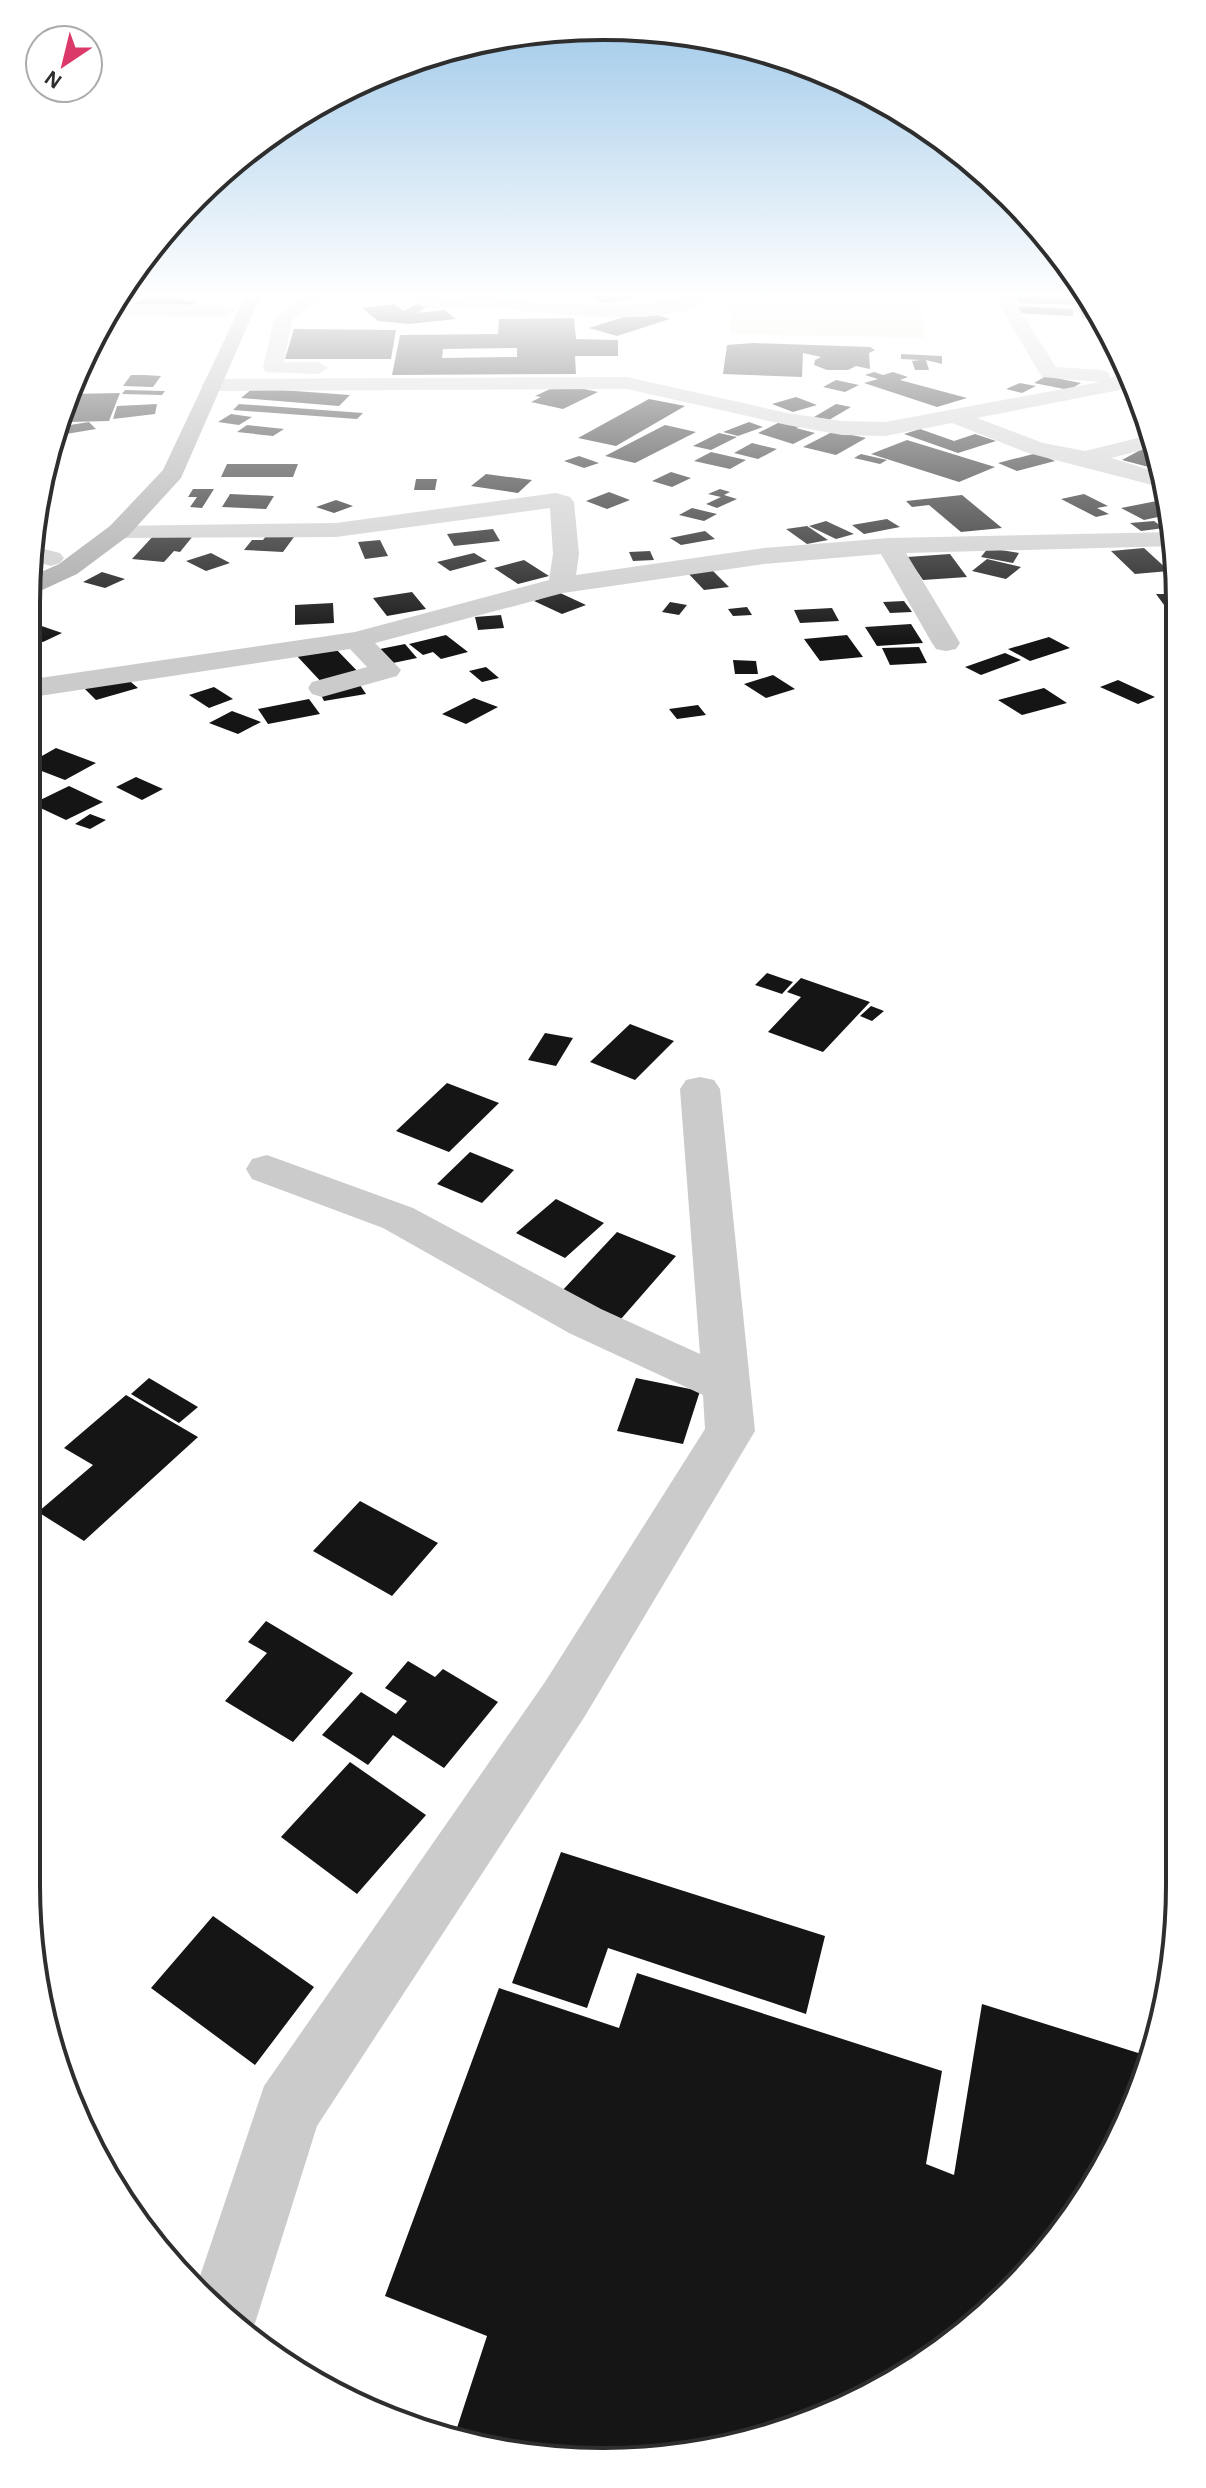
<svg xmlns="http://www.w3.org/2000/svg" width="1206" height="2488" viewBox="0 0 1206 2488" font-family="'Alegreya Sans',sans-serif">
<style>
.green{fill:#e7ebdc}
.building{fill:#151515;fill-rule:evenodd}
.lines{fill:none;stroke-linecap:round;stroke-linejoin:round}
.minor{fill:#cbcbcb;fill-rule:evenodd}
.major{fill:#a6a6a6;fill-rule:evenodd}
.rim{fill:none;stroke:#2e2e2e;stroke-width:4}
</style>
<rect width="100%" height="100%" fill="#fff"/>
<path class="green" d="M 730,294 L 920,294 L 925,338 L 731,334 Z"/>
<path class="building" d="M 117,294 L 137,294 L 135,300 L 128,301 L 126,308 L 110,308 Z
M 586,294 L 630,294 L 638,298 L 603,303 Z
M 148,295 L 184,298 L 181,300 L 197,301 L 189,306 L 131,306 Z
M 1015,295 L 1086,296 L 1091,305 L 1019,303 Z
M 418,303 L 431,304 L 417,313 L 445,310 L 456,319 L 409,324 L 378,321 L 362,308 L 394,304 L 404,311 Z
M 1017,306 L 1073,309 L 1073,316 L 1017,313 Z
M 1077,306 L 1092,306 L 1099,318 L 1083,318 Z
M 643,311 L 670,319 L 617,336 L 589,328 Z
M 574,318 L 576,339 L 618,340 L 618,356 L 575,356 L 576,374 L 392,375 L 400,335 L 498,334 L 499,319 ZM 517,348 L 517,357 L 442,358 L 443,349 Z
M 294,329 L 396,330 L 391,359 L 285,359 Z
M 753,343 L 870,347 L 875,350 L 869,353 L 870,369 L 856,366 L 848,370 L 827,370 L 814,365 L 815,360 L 821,357 L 803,353 L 802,377 L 723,374 L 727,345 Z
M 901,354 L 942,356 L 942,364 L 926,360 L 929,370 L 915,370 L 912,361 L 920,360 L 901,359 Z
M 874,372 L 883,375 L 893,372 L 908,377 L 900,380 L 967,398 L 937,407 L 864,383 L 878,379 L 865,375 Z
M 131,375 L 144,375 L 161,376 L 153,387 L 123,386 Z
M 1046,376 L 1081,383 L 1069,390 L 1034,383 Z
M 836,380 L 859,385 L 845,392 L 823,387 Z
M 1020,383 L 1036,386 L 1022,393 L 1006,389 Z
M 561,384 L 598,392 L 563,409 L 531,402 L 541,397 L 535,396 Z
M 253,388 L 350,395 L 339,406 L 241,398 Z
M 125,390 L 165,391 L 162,395 L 122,394 Z
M 120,393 L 109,421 L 69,422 L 72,413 L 61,414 L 69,394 Z
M 796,397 L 817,405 L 793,412 L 772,404 Z
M 649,399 L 685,406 L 616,446 L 578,438 Z
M 157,404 L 155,414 L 113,419 L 117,406 Z
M 239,404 L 363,413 L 357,419 L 233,410 Z
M 836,404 L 851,407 L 829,420 L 814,417 Z
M 231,414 L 252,417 L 239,425 L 218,422 Z
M 60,416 L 70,425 L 89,422 L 96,429 L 54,436 Z
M 749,422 L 763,427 L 738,436 L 723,432 Z
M 780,422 L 799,427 L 796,428 L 815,433 L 793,444 L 758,433 Z
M 247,425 L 284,429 L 273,436 L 237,432 Z
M 665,425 L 696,432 L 635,463 L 605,456 Z
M 920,429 L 954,441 L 975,434 L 996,441 L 958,453 L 904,434 Z
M 834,431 L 866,438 L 836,455 L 803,447 Z
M 719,433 L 737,437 L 711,450 L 693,446 Z
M 907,440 L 995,467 L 959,482 L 871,454 Z
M 752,443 L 777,449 L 758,459 L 734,453 Z
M 1144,448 L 1155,451 L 1160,470 L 1122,460 Z
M 711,452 L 746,460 L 730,469 L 694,461 Z
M 1037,453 L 1055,461 L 1017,471 L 998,463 Z
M 861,454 L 887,460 L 880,464 L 854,458 Z
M 579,456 L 599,463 L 584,468 L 564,461 Z
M 227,464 L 298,464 L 293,477 L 221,477 Z
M 671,472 L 691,478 L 672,487 L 652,481 Z
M 486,474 L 532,480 L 518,493 L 471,486 Z
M 416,479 L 437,479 L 435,490 L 414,490 Z
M 193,489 L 214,489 L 202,508 L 190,507 L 197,497 L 188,497 Z
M 720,489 L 730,492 L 724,495 L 737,499 L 717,508 L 706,504 L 721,497 L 708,494 Z
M 609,492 L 630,500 L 607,509 L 586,501 Z
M 230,494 L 274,496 L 266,509 L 222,507 Z
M 1084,494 L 1108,506 L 1097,508 L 1109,514 L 1096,517 L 1061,499 Z
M 962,495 L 1002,528 L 961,532 L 929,505 L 912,507 L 906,501 Z
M 1167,499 L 1172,514 L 1144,520 L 1121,508 Z
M 336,500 L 353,506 L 334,513 L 316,507 Z
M 692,508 L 717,514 L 704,521 L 679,515 Z
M 887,519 L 900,527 L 864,534 L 852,525 Z
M 826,521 L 854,534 L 836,539 L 809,526 Z
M 1154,521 L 1164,528 L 1141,531 L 1130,523 Z
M 807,526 L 828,540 L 807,544 L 786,529 Z
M 493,529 L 500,541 L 454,546 L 447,534 Z
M 705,531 L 715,539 L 681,545 L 670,538 Z
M 155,534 L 193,536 L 180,552 L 174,551 L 164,562 L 132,559 Z
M 266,536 L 294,537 L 283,552 L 244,550 L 252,540 L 263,540 Z
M 380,540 L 388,556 L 365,559 L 358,542 Z
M 988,548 L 1019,553 L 1013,563 L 981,557 Z
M 1144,548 L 1169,571 L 1135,574 L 1111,551 Z
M 650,551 L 654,560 L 633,561 L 629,552 Z
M 211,553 L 230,563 L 206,571 L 186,561 Z
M 474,553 L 487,561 L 450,571 L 437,562 Z
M 950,554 L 967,577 L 923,580 L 907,557 Z
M 987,559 L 1021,567 L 1006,579 L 972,571 Z
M 524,560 L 549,576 L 518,584 L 494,568 Z
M 710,568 L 729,587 L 704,590 L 686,571 Z
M 102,572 L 125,579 L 105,588 L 83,582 Z
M 412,592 L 426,609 L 387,616 L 373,598 Z
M 558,592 L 586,605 L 562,614 L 534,601 Z
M 1156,594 L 1175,594 L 1175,613 L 1170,613 Z
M 904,601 L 912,612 L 890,613 L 883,602 Z
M 670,602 L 687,605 L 679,615 L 662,612 Z
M 333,603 L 334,623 L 295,625 L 295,605 Z
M 747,607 L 752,615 L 733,616 L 728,609 Z
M 832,608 L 839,621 L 800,623 L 794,610 Z
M 501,615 L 504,628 L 478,630 L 475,617 Z
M 30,622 L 62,633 L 43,642 L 26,637 L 26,624 Z
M 911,624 L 923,643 L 877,646 L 865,627 Z
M 446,635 L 468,652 L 441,659 L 433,652 L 423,655 L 409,644 Z
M 847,635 L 863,657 L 820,661 L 804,639 Z
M 1049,637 L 1070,648 L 1030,661 L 1008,649 Z
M 405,644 L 417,658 L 393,663 L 380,649 Z
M 334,647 L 364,678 L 325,686 L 296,655 Z
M 919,647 L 927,663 L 890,665 L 882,648 Z
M 1005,653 L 1021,660 L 981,675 L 965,667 Z
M 733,660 L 756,661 L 758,674 L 735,674 Z
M 486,667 L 499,678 L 482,682 L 469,671 Z
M 773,675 L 795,689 L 766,698 L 744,684 Z
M 125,677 L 138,688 L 96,700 L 84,688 Z
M 1118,680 L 1155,697 L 1138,704 L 1100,687 Z
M 360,685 L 366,694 L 324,701 L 319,691 Z
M 214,687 L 233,699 L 209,708 L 189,695 Z
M 1044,688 L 1067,703 L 1022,715 L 998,700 Z
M 474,698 L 498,707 L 466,724 L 442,714 Z
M 309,699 L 320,714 L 268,724 L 258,709 Z
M 698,705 L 706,715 L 677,719 L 669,709 Z
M 232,711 L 261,722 L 238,734 L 209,723 Z
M 56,748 L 96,763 L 65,780 L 26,765 Z
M 136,777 L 163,789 L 142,800 L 116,787 Z
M 69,786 L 103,802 L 66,820 L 32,804 Z
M 90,814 L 106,820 L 90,829 L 75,824 Z
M 767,973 L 793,982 L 782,994 L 755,985 Z
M 801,978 L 870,1002 L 823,1052 L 768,1032 L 801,997 L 787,992 Z
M 871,1006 L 884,1011 L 872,1021 L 860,1016 Z
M 630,1024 L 674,1041 L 635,1080 L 590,1062 Z
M 545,1033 L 573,1038 L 556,1066 L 528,1060 Z
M 447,1083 L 499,1103 L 449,1152 L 396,1131 Z
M 470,1152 L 514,1170 L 482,1203 L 437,1184 Z
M 556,1199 L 604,1223 L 565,1258 L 516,1233 Z
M 617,1232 L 676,1256 L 621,1319 L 561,1292 Z
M 149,1378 L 198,1407 L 179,1423 L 131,1394 Z
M 636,1378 L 700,1391 L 683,1444 L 617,1431 Z
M 126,1395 L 198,1437 L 84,1541 L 38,1512 L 93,1465 L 64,1448 Z
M 360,1501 L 438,1543 L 392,1596 L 313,1551 Z
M 266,1621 L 353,1673 L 293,1742 L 225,1701 L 267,1653 L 248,1642 Z
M 408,1661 L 435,1677 L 443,1669 L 498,1702 L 444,1768 L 393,1735 L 368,1765 L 322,1735 L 361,1692 L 396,1714 L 407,1701 L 385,1688 Z
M 350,1762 L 426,1815 L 357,1894 L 281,1837 Z
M 561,1852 L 825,1936 L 806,2014 L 608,1948 L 587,2008 L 512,1983 Z
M 213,1916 L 314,1987 L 255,2065 L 151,1988 Z
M 637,1973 L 942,2071 L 926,2164 L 954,2175 L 982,2004 L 1151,2057 L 1136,2106 L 1037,2266 L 954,2343 L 859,2402 L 678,2457 L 490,2451 L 453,2440 L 487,2336 L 385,2296 L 499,1988 L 619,2028 Z"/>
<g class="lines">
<path class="minor" d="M 308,294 L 329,294 L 292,320 L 284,362 L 318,362 L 328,368 L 318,374 L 266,372 L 263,368 L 274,318 Z
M 407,294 L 426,294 L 447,299 L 489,294 L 487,296 C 534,302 582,307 629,305 C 658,304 686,292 714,294 C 677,336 527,309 475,306 C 451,305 425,318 407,294 Z
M 996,294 L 1010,294 L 1056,367 L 1101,370 L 1108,372 L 1110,378 L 1124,372 L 1131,374 L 1134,379 L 1119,390 L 977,418 L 1043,443 L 1085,451 L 1150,435 L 1154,447 L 1111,458 L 1160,473 L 1164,488 L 1028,453 L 952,423 L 885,436 L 842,435 L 787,425 L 627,389 L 211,391 L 201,385 L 211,379 L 627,377 L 787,413 L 842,421 L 885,422 L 1100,382 L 1042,377 L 994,296 Z
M 112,304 L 225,305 L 234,311 L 225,317 L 106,315 Z
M 556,493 L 570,497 L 574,502 L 579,554 L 576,575 L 764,548 L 889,538 L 1175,532 L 1175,546 L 906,553 L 960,643 L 956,649 L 946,651 L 936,649 L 932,643 L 881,554 L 764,564 L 563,593 L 375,643 L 401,670 L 397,676 L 322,697 L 312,694 L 308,688 L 312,682 L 367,667 L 350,649 L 26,698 L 26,680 L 355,632 L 549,580 L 553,554 L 550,508 L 336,537 L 119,538 L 110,536 L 107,531 L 110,526 L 336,523 Z
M 32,546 L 60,553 L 64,558 L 60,563 L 51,566 L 30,560 Z
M 700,1077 L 714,1080 L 720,1089 L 755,1431 L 585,1716 L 317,2126 L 251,2336 L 197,2285 L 264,2086 L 545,1682 L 705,1429 L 703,1395 L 569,1333 L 383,1228 L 252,1179 L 246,1169 L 252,1159 L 267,1155 L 413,1208 L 601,1309 L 700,1354 L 680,1089 L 686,1080 Z"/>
<path class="major" d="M 246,294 L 266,294 L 258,302 L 181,478 L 128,536 L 77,574 L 27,597 L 28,578 L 59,564 L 110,526 L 163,470 Z"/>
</g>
<linearGradient id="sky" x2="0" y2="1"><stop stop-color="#9cc7e8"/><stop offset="0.46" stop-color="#fff"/><stop offset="1" stop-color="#fff" stop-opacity="0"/></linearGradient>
<rect width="1206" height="642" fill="url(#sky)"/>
<path d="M0 0H1206V2488H0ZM603 40H603A563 563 0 0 1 1166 603V1885A563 563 0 0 1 603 2448H603A563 563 0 0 1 40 1885V603A563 563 0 0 1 603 40Z" fill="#fff" fill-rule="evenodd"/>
<path class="rim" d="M603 40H603A563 563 0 0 1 1166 603V1885A563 563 0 0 1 603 2448H603A563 563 0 0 1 40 1885V603A563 563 0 0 1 603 40Z"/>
<g transform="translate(64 64) rotate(215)"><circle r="38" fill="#ffffff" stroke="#ababab" stroke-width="2"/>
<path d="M0-6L14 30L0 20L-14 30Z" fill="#db3a69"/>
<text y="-12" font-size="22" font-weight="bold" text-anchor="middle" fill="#2e2e2e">N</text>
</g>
</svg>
